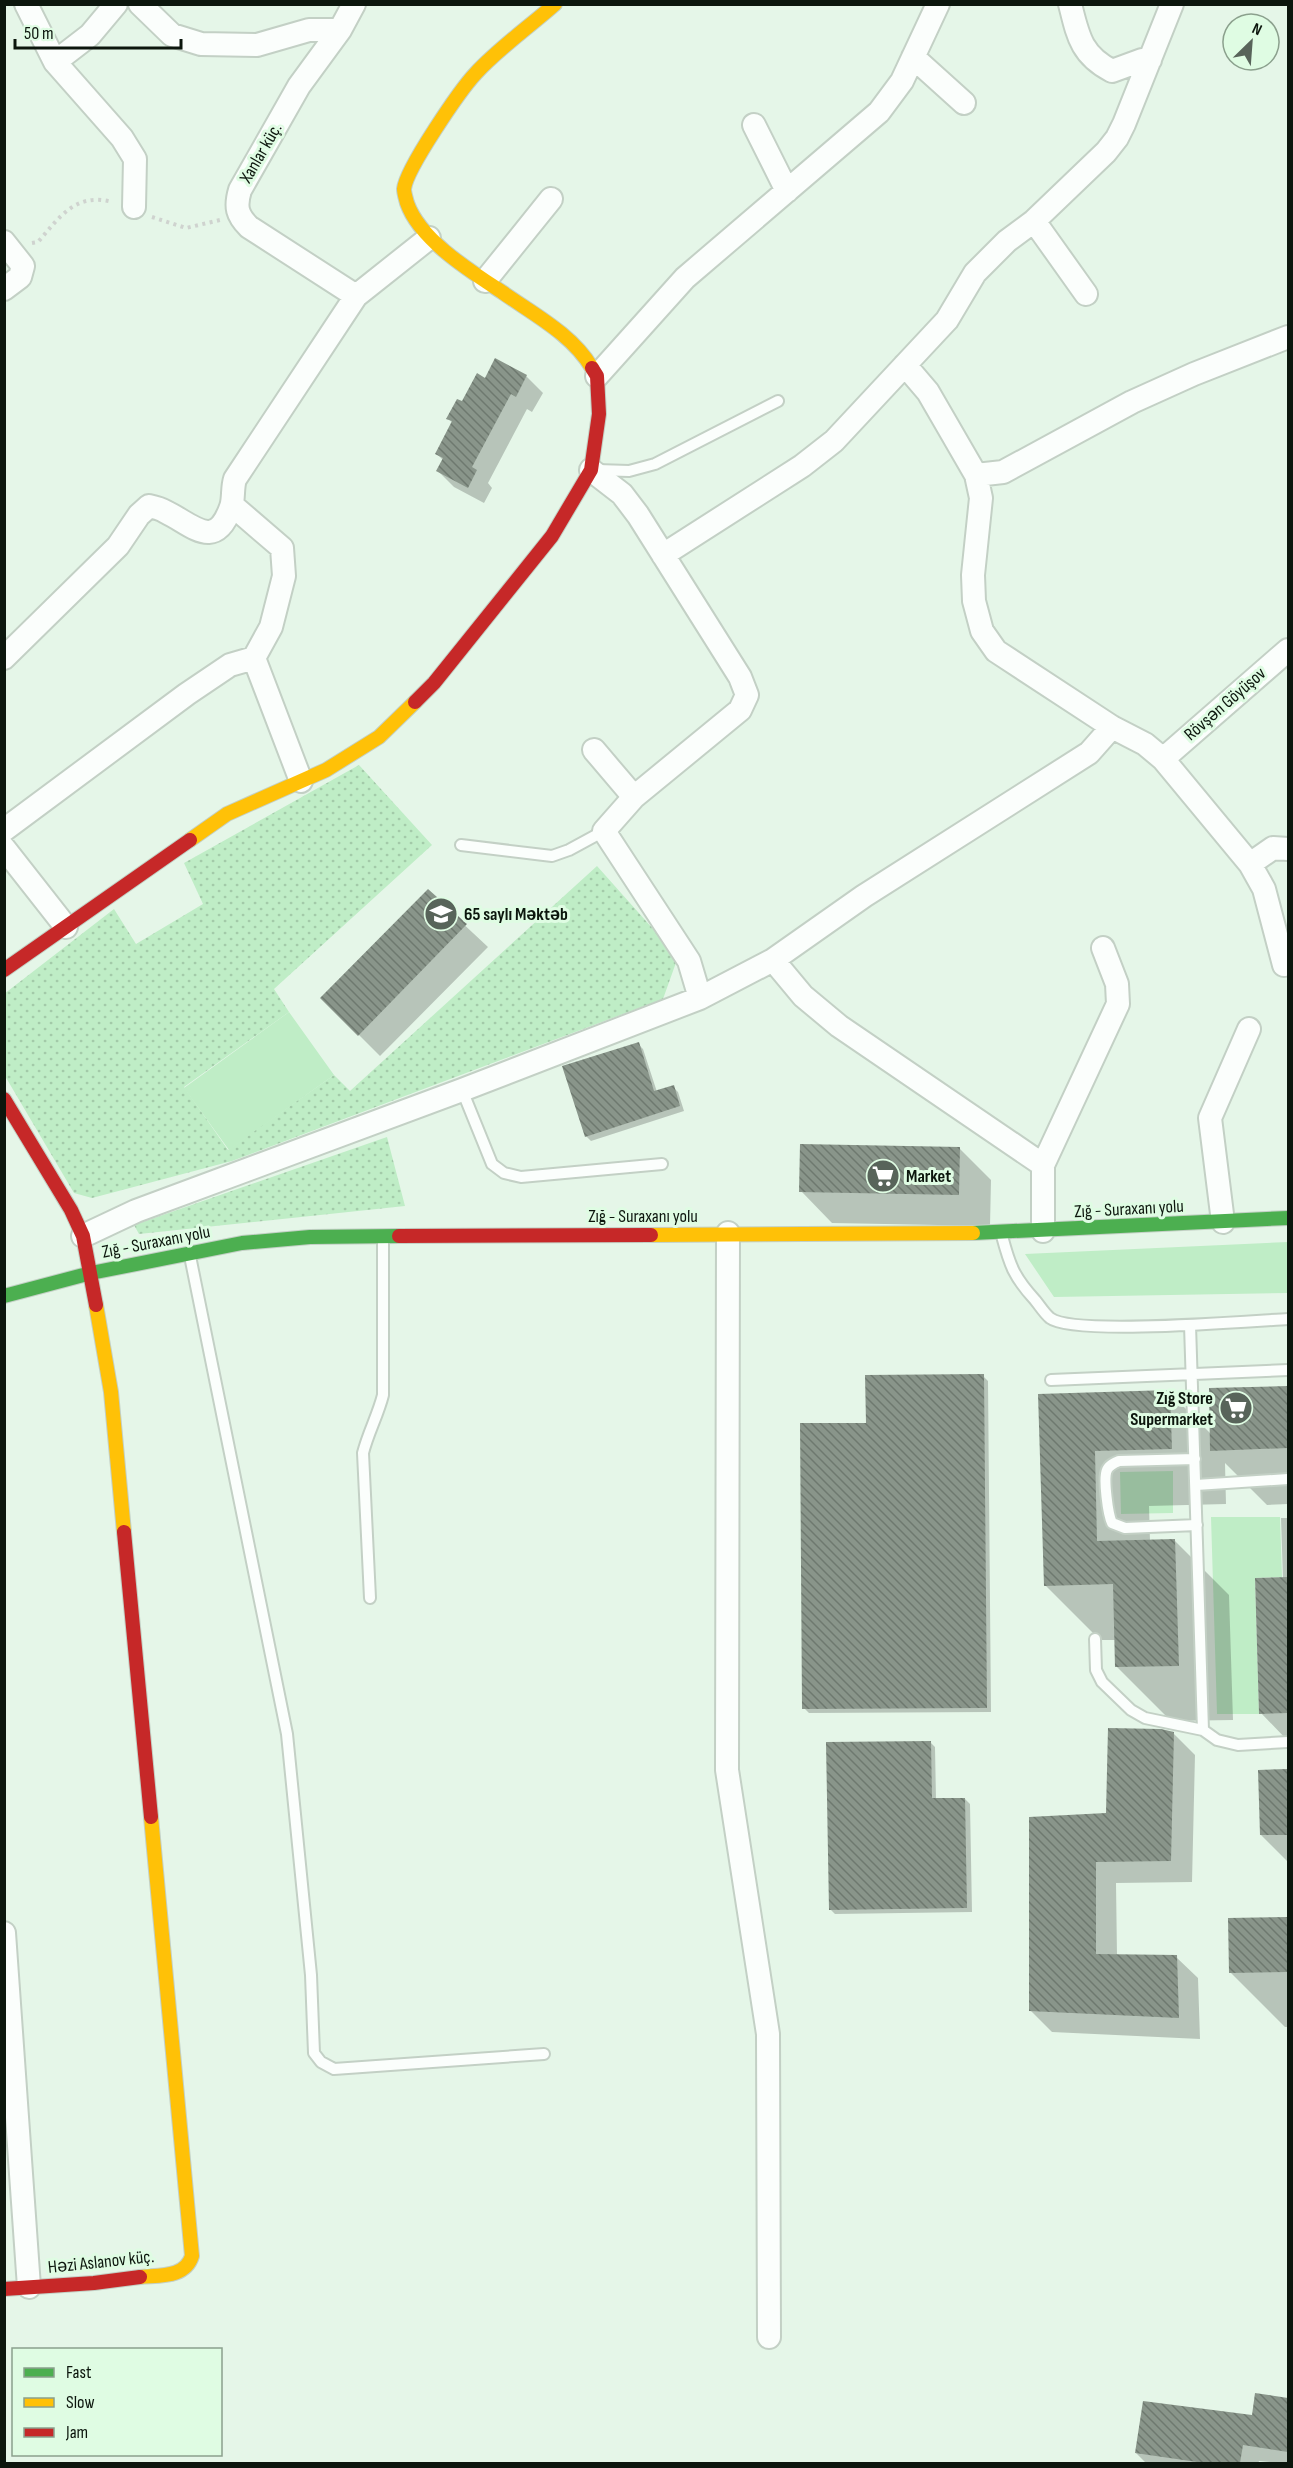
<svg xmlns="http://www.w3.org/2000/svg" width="1293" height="2468" viewBox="0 0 1293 2468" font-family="'Sofia Sans Condensed',sans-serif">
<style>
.green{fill:#bfedc6}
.park{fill:url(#park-dots)}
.shadow{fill:#0003}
.building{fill:url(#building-back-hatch)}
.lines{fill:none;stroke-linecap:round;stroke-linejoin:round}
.lane-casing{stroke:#c3d0c5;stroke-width:14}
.street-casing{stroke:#c3d0c5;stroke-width:26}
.fast-casing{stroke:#c3d0c5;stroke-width:16}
.slow-casing{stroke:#c3d0c5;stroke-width:16}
.jam-casing{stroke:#c3d0c5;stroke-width:16}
.path{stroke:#cfd3cf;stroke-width:4;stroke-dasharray:3 4.5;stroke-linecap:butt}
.lane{stroke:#fbfefc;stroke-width:10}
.street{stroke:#fbfefc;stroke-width:22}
.fast{stroke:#4caf50;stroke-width:14}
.slow{stroke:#ffc107;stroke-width:14}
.jam{stroke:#c62828;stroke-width:14}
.labels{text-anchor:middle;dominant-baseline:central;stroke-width:6;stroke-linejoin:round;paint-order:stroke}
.street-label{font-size:18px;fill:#0c160d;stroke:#dffce3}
.poi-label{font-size:18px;font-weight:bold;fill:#0c160d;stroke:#dffce3;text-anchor:start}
</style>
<defs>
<pattern id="park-dots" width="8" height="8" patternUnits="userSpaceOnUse" patternTransform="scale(1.5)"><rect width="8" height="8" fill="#bfedc6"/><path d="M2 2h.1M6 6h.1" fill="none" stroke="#a3caa9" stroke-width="1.8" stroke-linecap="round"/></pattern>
<pattern id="building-back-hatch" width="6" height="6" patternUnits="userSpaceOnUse" patternTransform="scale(1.5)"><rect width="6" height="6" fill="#89958a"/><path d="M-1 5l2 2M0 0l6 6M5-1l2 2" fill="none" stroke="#6e796f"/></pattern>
</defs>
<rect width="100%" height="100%" fill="#e5f6e8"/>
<path class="green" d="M 289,1012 L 334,1075 L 229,1150 L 184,1088 Z
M 1288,1242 L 1288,1293 L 1054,1297 L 1025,1254 Z
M 1173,1471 L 1173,1513 L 1121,1514 L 1120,1472 Z
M 1211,1517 L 1280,1517 L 1282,1577 L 1255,1578 L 1259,1714 L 1217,1714 Z"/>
<path class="park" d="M 359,765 L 432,845 L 274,989 L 289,1012 L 184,1087 L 228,1150 L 334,1075 L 350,1091 L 597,866 L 678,957 L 663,999 L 232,1161 L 92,1198 L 74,1193 L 5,1076 L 4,994 L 114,909 L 136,944 L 203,904 L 184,863 Z
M 387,1137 L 405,1206 L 139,1234 L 134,1225 Z"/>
<path class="shadow" d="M 496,360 L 526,376 L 543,393 L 532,412 L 527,409 L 488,483 L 492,488 L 484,503 L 454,487 L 438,471 L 444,461 L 437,454 L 453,423 L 448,419 L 486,380 Z
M 428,891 L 488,947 L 380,1056 L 322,998 Z
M 638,1044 L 643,1049 L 657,1092 L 673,1087 L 678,1092 L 684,1111 L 591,1141 L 586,1136 Z
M 960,1149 L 991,1180 L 990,1226 L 832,1223 L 801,1191 Z
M 983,1376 L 988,1381 L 991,1712 L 809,1713 L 804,1708 L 867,1424 Z
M 1288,1387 L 1288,1504 L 1267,1505 L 1225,1463 L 1226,1504 L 1149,1506 L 1150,1541 L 1174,1540 L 1229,1595 L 1233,1720 L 1171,1721 L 1117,1667 L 1116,1640 L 1100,1640 L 1045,1585 L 1039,1395 L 1169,1392 L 1211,1434 L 1210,1389 Z
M 1281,1518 L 1288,1518 L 1288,1741 L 1261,1713 L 1283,1579 Z
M 1173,1733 L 1195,1755 L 1192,1882 L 1116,1883 L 1117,1956 L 1176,1957 L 1198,1978 L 1200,2039 L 1052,2032 L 1030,2010 L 1107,1815 Z
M 930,1742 L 935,1747 L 936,1799 L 965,1799 L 970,1804 L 972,1912 L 835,1914 L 830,1909 Z
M 1260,1771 L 1288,1771 L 1288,1862 L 1261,1835 Z
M 1288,1918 L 1288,2027 L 1285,2027 L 1230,1972 L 1229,1919 Z
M 1256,2395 L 1288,2399 L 1288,2464 L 1259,2461 L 1258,2464 L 1147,2464 L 1136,2453 L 1253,2417 Z"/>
<path class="building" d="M 495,358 L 527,375 L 516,397 L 511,394 L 472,467 L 477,470 L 468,488 L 436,471 L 443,458 L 435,454 L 452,421 L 446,419 L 457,399 L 462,401 L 477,373 L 485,378 Z
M 428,889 L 467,924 L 358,1036 L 320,998 Z
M 639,1042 L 654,1091 L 674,1085 L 680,1106 L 585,1137 L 562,1066 Z
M 800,1144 L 960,1147 L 959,1195 L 799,1192 Z
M 984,1374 L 987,1708 L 802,1709 L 800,1423 L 866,1423 L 865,1375 Z
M 1288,1386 L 1288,1448 L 1210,1451 L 1209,1388 Z
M 1170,1390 L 1172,1449 L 1095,1451 L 1097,1541 L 1175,1539 L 1179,1666 L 1115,1667 L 1113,1584 L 1044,1586 L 1038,1394 Z
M 1288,1577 L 1288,1713 L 1259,1714 L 1255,1578 Z
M 1108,1728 L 1161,1729 L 1174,1732 L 1171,1861 L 1096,1862 L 1096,1954 L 1177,1955 L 1179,2018 L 1029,2011 L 1029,1817 L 1106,1813 Z
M 931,1741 L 932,1798 L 965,1798 L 967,1908 L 829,1910 L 826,1742 Z
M 1288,1769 L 1288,1835 L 1260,1835 L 1258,1770 Z
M 1288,1917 L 1288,1972 L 1229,1973 L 1228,1918 Z
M 1255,2393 L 1288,2398 L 1288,2452 L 1243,2445 L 1240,2463 L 1204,2463 L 1135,2453 L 1143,2401 L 1252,2415 Z"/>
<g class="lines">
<defs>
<path id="lane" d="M 597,470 L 629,471 L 655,464 L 778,401
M 461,845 L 552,856 L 569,850 L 604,831
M 462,1090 L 492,1164 L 504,1173 L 521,1177 L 662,1164
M 1002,1236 C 1010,1266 1014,1277 1035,1300 C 1040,1306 1044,1313 1050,1318 C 1073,1336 1250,1321 1288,1319
M 190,1256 L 287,1734 L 311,1975 L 314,2053 L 321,2062 L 334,2069 L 544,2054
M 1190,1325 L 1203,1730
M 1051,1380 L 1288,1370
M 1195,1459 L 1119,1461 C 1114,1463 1109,1465 1107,1470 C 1103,1478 1108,1515 1112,1523 L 1125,1528 L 1197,1525
M 1196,1485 L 1288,1479
M 370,1598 L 363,1453 C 368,1433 378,1415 383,1395 L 383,1239
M 1095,1639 L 1096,1670 L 1102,1682 L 1131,1710 L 1145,1718 L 1203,1730 L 1217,1740 L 1238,1745 L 1288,1742"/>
<path id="street" d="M 26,4 L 55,62 L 122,138 L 135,159 L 134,207
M 140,4 L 172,35 L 201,44 L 257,45 L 309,30 L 340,30
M 354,4 L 340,30 L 299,86 L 240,190 C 235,207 237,215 249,227 L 356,296
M 1070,4 C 1078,36 1081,55 1112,71 L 1142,60 L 1150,60
M 913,57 L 964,103
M 55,62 L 90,35 L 116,4
M 754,125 L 787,191
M 1034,221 L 1086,294
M 4,242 L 23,266 L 20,277 L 4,289
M 485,281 L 551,199
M 905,365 L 928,392 L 976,475 L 981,498 L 973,575 L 974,601 L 982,631 L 996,651 L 1112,727 L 1145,744 L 1163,759 L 1250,864 L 1264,889 L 1284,965
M 597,376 L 685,278 L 879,112 L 902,81 L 938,4
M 591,470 L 622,494 L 638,515 L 740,677 L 747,695 L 740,710 L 634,797 L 604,831 L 689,961 L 700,998
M 976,475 L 1003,472 L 1132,402 L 1194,374 L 1288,337
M 663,555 L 802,466 L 834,441 L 947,320 L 975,273 L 1007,241 L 1034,221 L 1106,152 L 1117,138 L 1124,124 L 1172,4
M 4,658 L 118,546 L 139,515 L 149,506 C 154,507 161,509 166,512 C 193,525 215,552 231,507 C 234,499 232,488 235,479 L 356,296 L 429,238
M 254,658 L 301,781
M 594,750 L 634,797
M 1163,759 L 1288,650
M 4,830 L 187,694 L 230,665 L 254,658 L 271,627 L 284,576 L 282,548 L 232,505
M 4,848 L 66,927
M 1250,864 L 1273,848 L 1288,849
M 773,960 L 803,996 L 839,1026 L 1043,1165
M 1223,1222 L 1210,1118 L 1249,1029
M 1043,1231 L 1043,1165 L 1118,1004 L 1117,984 L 1103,948
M 728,1233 L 727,1770 L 768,2034 L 769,2337
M 83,1236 L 136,1211 L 462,1090 L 700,998 L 773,960 L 864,896 L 1089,753 L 1112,727
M 4,1933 L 29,2287"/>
<path id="fast" d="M 973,1233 L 1288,1218
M 4,1296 L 91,1273 L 242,1243 L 310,1237 L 399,1236"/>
<path id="slow" d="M 555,4 C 529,27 499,48 476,73 C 460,90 406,169 404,189 C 404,193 406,199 407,203 C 420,240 470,271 502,292 C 533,314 572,334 592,368
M 190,840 L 227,814 L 326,770 L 379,737 L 415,702
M 651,1235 L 973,1233
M 96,1305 L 111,1392 L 124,1532
M 140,2277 C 160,2275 185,2278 192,2256 L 151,1817"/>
<path id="jam" d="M 415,702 L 434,683 L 552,536 L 591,470 L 599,414 L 597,376 L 592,368
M 4,970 L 190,840
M 4,1099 L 71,1210 L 83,1236 L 96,1305
M 399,1236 L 651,1235
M 124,1532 L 151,1817
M 4,2289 L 94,2283 L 140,2277"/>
</defs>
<use href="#lane" class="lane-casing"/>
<use href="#street" class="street-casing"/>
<use href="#fast" class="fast-casing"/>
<use href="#slow" class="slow-casing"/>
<use href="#jam" class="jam-casing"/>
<path class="path" d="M 152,217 L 186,228 L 220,220
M 32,243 L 38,242 C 59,218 75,192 112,202"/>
<use href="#lane" class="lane"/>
<use href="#street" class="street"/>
<use href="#fast" class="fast"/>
<use href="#slow" class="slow"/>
<use href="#jam" class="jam"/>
</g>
<defs>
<symbol id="school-disc" viewBox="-11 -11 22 22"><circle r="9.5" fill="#58645a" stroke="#dffce3"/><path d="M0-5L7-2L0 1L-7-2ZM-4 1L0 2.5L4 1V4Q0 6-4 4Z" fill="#fff"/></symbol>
<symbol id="supermarket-disc" viewBox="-11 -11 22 22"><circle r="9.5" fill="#58645a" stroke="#dffce3"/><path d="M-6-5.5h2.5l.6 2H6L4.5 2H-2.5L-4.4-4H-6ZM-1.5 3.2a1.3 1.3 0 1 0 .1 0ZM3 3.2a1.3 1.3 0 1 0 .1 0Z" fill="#fff"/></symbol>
</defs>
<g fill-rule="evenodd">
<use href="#school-disc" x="422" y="895" width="38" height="38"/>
<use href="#supermarket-disc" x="864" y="1157" width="38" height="38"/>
<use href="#supermarket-disc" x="1217" y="1389" width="38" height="38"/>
</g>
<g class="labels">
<g class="street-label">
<text transform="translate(261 153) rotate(-60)">Xanlar küç.</text>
<text transform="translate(1225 704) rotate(-41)">Rövşən Göyüşov</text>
<text transform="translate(1129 1209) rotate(-3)">Zığ - Suraxanı yolu</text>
<text x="643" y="1216">Zığ - Suraxanı yolu</text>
<text transform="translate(156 1242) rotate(-11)">Zığ - Suraxanı yolu</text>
<text transform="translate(101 2262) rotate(-6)">Həzi Aslanov küç.</text>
</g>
<g class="poi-label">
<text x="464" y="914">65 saylı Məktəb</text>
<text x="906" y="1176">Market</text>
<text x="1213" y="1398" text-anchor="end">Zığ Store<tspan x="1213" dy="21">Supermarket</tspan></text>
</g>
</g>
<rect width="1293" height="2468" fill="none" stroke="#0c160d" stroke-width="12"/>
<rect x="12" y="2348" width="210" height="108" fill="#dffce3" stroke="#8ba08d" stroke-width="1.5"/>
<rect x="24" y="2368" width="30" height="9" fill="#4caf50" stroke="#8ba08d" stroke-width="1.5"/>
<text x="66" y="2378" font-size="18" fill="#0c160d">Fast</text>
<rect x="24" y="2398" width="30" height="9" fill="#ffc107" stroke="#8ba08d" stroke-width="1.5"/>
<text x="66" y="2408" font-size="18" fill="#0c160d">Slow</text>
<rect x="24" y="2428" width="30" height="9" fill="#c62828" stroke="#8ba08d" stroke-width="1.5"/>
<text x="66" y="2438" font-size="18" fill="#0c160d">Jam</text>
<g transform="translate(1251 42) rotate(25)"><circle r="28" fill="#dffce3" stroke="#8ba08d" stroke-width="1.5"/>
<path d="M0-4.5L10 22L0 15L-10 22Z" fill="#58645a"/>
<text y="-9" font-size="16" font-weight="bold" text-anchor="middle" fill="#0c160d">N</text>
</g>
<path d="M15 39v9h166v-9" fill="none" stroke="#0c160d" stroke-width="3"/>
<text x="24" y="39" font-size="18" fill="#0c160d" stroke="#dffce3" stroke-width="4.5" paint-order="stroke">50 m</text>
</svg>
